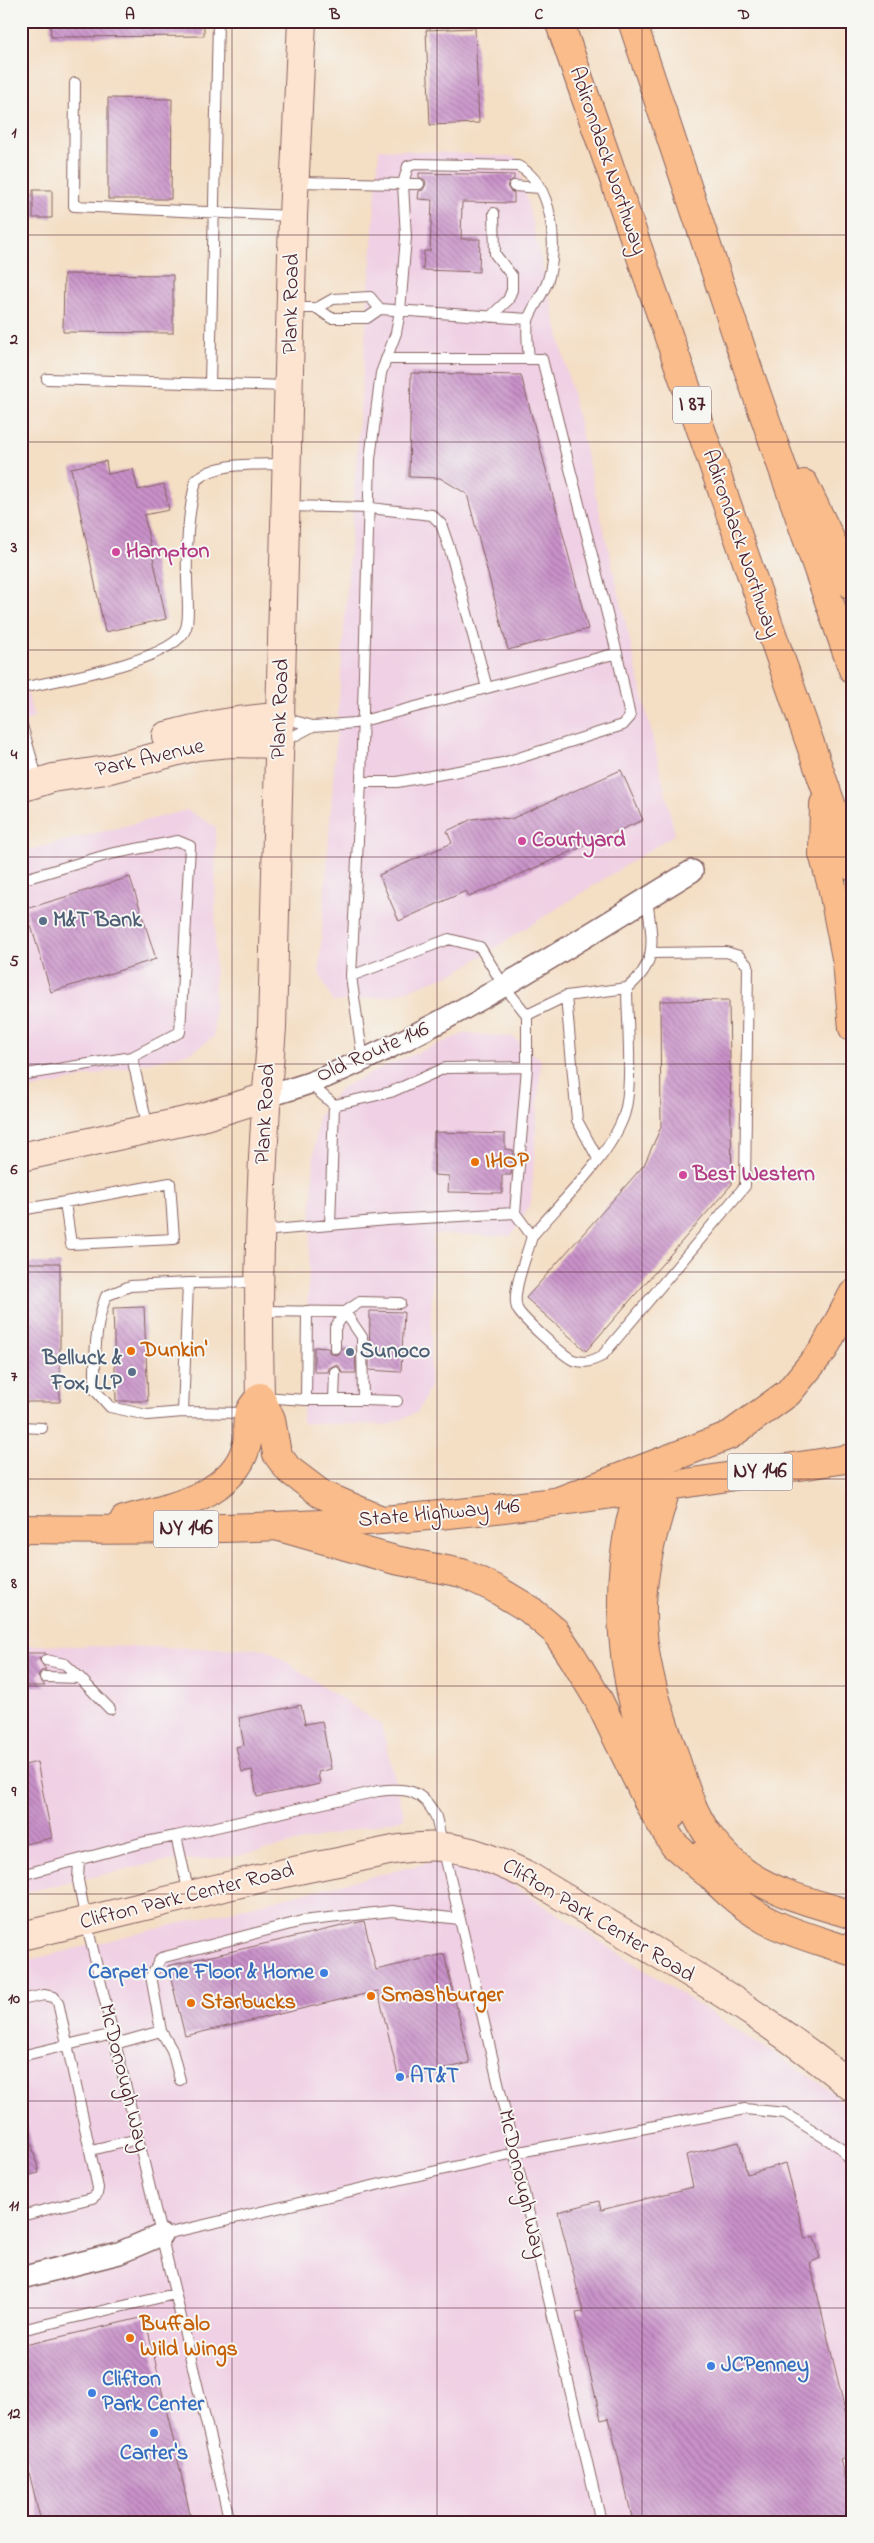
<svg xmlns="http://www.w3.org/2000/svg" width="874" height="2543" viewBox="0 0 874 2543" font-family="'Indie Flower',sans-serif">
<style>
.built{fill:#f0d0e4}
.building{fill:url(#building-back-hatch)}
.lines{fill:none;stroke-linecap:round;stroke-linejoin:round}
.lane-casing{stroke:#866261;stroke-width:12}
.street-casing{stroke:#866261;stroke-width:24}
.secondary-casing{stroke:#866261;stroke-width:30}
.primary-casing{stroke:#866261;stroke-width:30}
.highway-casing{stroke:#866261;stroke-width:30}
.lane{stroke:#fff;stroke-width:10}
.street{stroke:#fff;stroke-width:21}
.secondary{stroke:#fde4d0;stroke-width:28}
.primary{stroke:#f9bc8a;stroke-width:28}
.highway{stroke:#f9bc8a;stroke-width:28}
.grid{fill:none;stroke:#4a1f2b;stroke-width:1;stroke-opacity:0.55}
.hotel-dot{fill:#d1479c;stroke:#f6f6f2;stroke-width:2}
.service-dot{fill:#5c6f8a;stroke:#f6f6f2;stroke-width:2}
.food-dot{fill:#e8710a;stroke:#f6f6f2;stroke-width:2}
.shop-dot{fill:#3f7fe0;stroke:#f6f6f2;stroke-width:2}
.labels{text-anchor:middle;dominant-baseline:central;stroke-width:4;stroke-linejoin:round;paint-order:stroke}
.shield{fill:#f6f6f2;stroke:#7e6067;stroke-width:1}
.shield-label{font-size:21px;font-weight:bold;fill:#4a1f2b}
.street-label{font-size:22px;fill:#4a1f2b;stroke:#f6f6f2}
.hotel-label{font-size:22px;font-weight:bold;fill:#b23c85;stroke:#f6f6f2;text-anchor:start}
.service-label{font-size:22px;font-weight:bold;fill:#4e5e75;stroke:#f6f6f2;text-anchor:start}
.food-label{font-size:22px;font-weight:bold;fill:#c56008;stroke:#f6f6f2;text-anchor:start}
.shop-label{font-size:22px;font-weight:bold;fill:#366cbe;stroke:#f6f6f2;text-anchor:start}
.neatline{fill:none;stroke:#4a1f2b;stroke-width:2}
.grid-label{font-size:16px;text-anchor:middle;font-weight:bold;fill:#4a1f2b}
</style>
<defs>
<pattern id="building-back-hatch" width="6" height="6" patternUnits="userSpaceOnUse" patternTransform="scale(1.25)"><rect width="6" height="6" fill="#c992c9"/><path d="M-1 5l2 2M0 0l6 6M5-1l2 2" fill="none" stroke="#a577a3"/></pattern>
</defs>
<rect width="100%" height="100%" fill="#f6f6f2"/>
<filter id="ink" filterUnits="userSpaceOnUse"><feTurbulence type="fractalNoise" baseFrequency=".02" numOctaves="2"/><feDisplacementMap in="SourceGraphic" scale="10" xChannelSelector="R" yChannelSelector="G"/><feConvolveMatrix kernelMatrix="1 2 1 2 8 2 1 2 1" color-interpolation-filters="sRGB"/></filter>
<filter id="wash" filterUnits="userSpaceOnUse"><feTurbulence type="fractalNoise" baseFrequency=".0096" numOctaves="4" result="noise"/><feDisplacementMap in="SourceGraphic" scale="20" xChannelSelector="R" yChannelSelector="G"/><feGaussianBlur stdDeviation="1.12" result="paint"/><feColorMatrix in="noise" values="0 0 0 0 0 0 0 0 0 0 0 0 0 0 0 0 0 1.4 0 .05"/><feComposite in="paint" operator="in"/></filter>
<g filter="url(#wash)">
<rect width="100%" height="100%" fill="#f4dec4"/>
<path class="built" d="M 379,149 L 517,157 L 675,834 L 455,973 L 391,996 L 333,1002 L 319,973 Z
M 21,669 L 34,718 L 21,722 Z
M 187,810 L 216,827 L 214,1037 L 192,1052 L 21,1092 L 21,852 Z
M 465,1033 L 513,1037 L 541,1060 L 531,1203 L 511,1236 L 433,1234 L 430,1387 L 418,1412 L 389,1425 L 302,1423 L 314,1152 L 318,1117 L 341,1088 L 385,1066 Z
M 21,1645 L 267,1649 L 381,1725 L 405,1818 L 233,1857 L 161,1862 L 21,1893 Z
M 435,1861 L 508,1882 L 832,2091 L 853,2116 L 853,2522 L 21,2522 L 21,1962 Z"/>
<g id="blocks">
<path class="building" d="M 50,21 L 204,21 L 204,36 L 51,37 Z
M 475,28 L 479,123 L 430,125 L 426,30 Z
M 108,98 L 172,99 L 171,199 L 108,199 Z
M 419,173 L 514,175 L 514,179 L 509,182 L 507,186 L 510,191 L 514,193 L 514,203 L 462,202 L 461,239 L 480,239 L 479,272 L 423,270 L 424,251 L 430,251 L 432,200 L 418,199 L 419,191 L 423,190 L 426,184 L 425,180 L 419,177 Z
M 33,190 L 52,190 L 52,218 L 33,218 Z
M 64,274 L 173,275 L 173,333 L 63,332 Z
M 411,373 L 521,375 L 588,629 L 508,650 L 467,494 L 440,478 L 409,477 Z
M 106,461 L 108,474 L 133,469 L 138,490 L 164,484 L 169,510 L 144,515 L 166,619 L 105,632 L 71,468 Z
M 621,770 L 643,820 L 469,897 L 466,891 L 399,921 L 379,875 L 452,843 L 447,831 L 472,819 L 489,817 L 511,819 Z
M 130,877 L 156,959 L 51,992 L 26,909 Z
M 729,1000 L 732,1184 L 586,1351 L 526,1298 L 644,1165 L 661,1127 L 660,1001 Z
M 434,1132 L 505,1134 L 505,1149 L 513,1150 L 511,1175 L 502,1175 L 502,1193 L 448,1192 L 449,1176 L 434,1175 Z
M 21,1263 L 60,1263 L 60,1402 L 21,1402 Z
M 144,1307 L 148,1401 L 116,1401 L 113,1308 Z
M 370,1311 L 404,1312 L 401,1372 L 369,1370 Z
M 314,1347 L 328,1348 L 329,1352 L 335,1355 L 339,1354 L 342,1348 L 355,1349 L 356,1373 L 342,1373 L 339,1366 L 335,1365 L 329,1368 L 328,1372 L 314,1372 Z
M 21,1653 L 46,1653 L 39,1659 L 46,1670 L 41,1671 L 38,1676 L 45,1686 L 21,1686 Z
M 301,1705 L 305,1724 L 322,1721 L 331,1769 L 318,1772 L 320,1784 L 257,1797 L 252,1770 L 242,1772 L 236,1747 L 244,1745 L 239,1718 Z
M 37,1762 L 52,1838 L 21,1845 L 21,1766 Z
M 364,1921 L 376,1970 L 444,1954 L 470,2063 L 399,2079 L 378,1991 L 185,2036 L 168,1966 Z
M 27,2126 L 39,2173 L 21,2177 L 21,2127 Z
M 739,2142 L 747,2174 L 786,2163 L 805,2239 L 814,2236 L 820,2258 L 810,2263 L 853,2444 L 853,2456 L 840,2459 L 853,2511 L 853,2522 L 633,2522 L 609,2418 L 601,2420 L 576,2313 L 583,2312 L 558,2212 L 599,2201 L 601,2210 L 693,2187 L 686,2155 Z
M 145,2317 L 192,2522 L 41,2522 L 21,2439 L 21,2346 Z"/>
</g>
</g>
<g filter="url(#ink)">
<use href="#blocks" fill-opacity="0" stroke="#866261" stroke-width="1"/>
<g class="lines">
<defs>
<path id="lane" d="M 75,83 L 74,206 L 292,216
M 296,182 L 403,184 L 406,237 L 400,311 L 396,333 L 381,373 L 370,459 L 361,782 L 397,782 L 503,763 L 623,725 L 630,717 L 617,653 L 487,688
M 419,184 L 403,184 L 408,166 L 416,164 L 518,166 C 554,184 559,248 547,283 C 543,294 529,313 528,321 C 526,332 528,347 529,359
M 514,186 L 540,188
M 291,308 L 317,308 L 333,299 L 370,297 L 380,309
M 317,308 L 331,318 L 367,318 L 380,309 L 528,319
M 490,317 L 508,300 L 512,290 L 512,276 L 495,254 L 494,213
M 386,359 L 542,359 L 617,653
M 47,379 L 287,386
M 210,384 L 218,21
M 21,688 C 54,681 176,661 186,628 C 190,617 187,591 187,578 C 186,544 188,513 196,480 C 219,461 256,465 285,464
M 283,718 L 313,726 L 355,723 L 487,688 L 451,553 L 441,524 L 432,515 L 370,508 L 287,506
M 21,722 L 38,781
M 281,743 L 313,726
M 361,782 L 351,976 L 363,1060
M 21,880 L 110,854 L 178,841 L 190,846 L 180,1032 L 132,1057 L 27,1074 L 21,1071
M 627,988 C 661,961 651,937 647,898
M 566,996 L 577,1120 L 598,1159
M 132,1057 L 148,1128
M 309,1083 L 334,1105 L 391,1092 L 445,1068 L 527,1067
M 21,1210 L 170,1183 L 174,1239 L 71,1244 L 65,1203
M 515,1213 L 532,1236 C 560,1203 608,1158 623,1118 C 634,1090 627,1020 627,988 L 566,996 L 527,1015
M 330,1225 L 334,1105
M 262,1231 L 387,1220 L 515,1213 L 527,1067 L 527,1015 L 504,986 L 480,947 L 449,939 L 351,976
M 532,1236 C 528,1253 511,1292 517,1308 C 520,1317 564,1356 573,1360 C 585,1364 592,1361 602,1356 L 745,1186 L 748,966 L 739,956 L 726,952 L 651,953
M 259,1311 L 345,1312 L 360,1302 L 400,1303
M 263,1397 L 306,1400 L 307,1311
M 306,1400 L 363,1400 L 362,1337 L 345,1312 L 335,1328 L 335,1348
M 334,1400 L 335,1372
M 363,1400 L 397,1401
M 183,1412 L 147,1415 L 110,1407 L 95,1390 C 95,1356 94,1328 106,1296 L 130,1286 L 188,1283
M 247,1413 L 183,1412 L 188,1283 L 258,1282
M 21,1427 L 42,1428
M 46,1660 L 65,1664 L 80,1678
M 45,1677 L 80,1678 L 110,1709
M 79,1860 L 78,1880 L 86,1921 L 230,2522
M 21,1875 L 141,1843 L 176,1836
M 189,1894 L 176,1836 L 378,1791 C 406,1787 423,1790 436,1817 L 601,2522
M 21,2000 L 44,1995 L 54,1997 L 58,2002 L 98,2188 L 97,2194 L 92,2198 L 21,2216
M 115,2044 L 161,2031
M 21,2056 L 113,2034
M 180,2080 L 172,2050 L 161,2031 L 151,1976 L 161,1958 L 302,1921 L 392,1911 L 459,1919
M 91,2150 L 138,2139
M 161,2235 L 514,2153 L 745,2109 L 785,2113 L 841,2148 L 853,2165
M 21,2330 L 175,2294"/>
<path id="street" d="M 266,1097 C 287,1090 310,1084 330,1075 C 458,1020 574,943 692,871
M 21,2278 L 119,2253 L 161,2235"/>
<path id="secondary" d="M 166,736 C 205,725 241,719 281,717
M 21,788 L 53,778 L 106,770 L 197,746 L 231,743 L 280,744
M 21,1157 L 199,1118 L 266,1097
M 260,1397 C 257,1274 261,1151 272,1028 L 293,216 L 302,21
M 21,1936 C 127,1912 232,1882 338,1862 C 372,1855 408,1844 443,1847 C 472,1849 498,1862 525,1874 C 635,1941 755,2005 853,2088"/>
<path id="primary" d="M 124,1520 C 167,1508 232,1497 246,1447 C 250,1436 245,1423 249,1413 C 251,1407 257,1401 260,1397 L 271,1419 L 277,1454 L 288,1469 L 321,1494 L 377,1518
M 21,1529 C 141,1531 262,1529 382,1520 C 540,1508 696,1481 853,1458"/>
<path id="highway" d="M 559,21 L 853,867
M 632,21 L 749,372 L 853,670
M 804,484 L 853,586
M 824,804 L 823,854 L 832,886 L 847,963 L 853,1028
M 667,1486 C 657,1520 646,1554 643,1589 C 637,1646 655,1701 674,1754 C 683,1783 693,1816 712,1840 C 721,1851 736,1866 747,1874 C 779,1895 817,1904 853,1915
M 639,1491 C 615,1562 618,1646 637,1718 C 646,1751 660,1783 672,1815
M 556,1502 L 730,1435 L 788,1393 L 824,1349 L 853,1294
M 276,1526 L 395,1560 L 462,1573 L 494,1588 L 529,1609 L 555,1631 L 572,1656 L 598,1699 L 650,1806 L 674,1845 L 706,1872
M 696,1857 C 713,1882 740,1905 766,1920 C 789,1933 828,1943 853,1952"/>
</defs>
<use href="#lane" class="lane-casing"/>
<use href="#street" class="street-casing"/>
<use href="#secondary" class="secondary-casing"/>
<use href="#primary" class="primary-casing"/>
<use href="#highway" class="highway-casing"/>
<use href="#lane" class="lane"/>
<use href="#street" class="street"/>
<use href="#secondary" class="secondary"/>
<use href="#primary" class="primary"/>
<use href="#highway" class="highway"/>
</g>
</g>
<path class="grid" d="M 232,21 L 232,2522M 437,21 L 437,2522M 642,21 L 642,2522M 21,235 L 853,235M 21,442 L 853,442M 21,650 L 853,650M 21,857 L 853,857M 21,1064 L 853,1064M 21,1272 L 853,1272M 21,1479 L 853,1479M 21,1686 L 853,1686M 21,1894 L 853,1894M 21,2101 L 853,2101M 21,2308 L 853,2308"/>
<g class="hotel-dot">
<circle cx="116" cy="552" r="5"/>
<circle cx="522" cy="841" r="5"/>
<circle cx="683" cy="1175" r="5"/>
</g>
<g class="service-dot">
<circle cx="43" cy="921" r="5"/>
<circle cx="350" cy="1352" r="5"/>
<circle cx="132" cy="1372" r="5"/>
</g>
<g class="food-dot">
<circle cx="475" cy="1162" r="5"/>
<circle cx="131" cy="1351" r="5"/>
<circle cx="371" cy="1996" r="5"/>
<circle cx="191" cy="2003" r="5"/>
<circle cx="130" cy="2338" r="5"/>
</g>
<g class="shop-dot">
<circle cx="324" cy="1973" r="5"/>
<circle cx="400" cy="2077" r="5"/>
<circle cx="711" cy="2366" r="5"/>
<circle cx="92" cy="2393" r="5"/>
<circle cx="154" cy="2433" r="5"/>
</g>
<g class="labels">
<g class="shield">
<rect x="673" y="386.5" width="38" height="37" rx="4"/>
<rect x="727.5" y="1453.5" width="65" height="37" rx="4"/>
<rect x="153.5" y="1510.5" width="65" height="37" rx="4"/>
</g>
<g class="shield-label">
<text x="692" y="405">I 87</text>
<text x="760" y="1472">NY 146</text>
<text x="186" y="1529">NY 146</text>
</g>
<g class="street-label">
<text transform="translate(607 161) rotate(71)">Adirondack Northway</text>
<text transform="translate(292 304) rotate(-89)">Plank Road</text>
<text transform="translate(740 544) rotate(71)">Adirondack Northway</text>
<text transform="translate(281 709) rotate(-88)">Plank Road</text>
<text transform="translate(150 759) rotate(-13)">Park Avenue</text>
<text transform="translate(373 1053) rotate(-24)">Old Route 146</text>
<text transform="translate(266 1114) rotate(-87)">Plank Road</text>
<text transform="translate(439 1514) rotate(-5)">State Highway 146</text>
<text transform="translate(187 1897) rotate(-14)">Clifton Park Center Road</text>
<text transform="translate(598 1921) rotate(31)">Clifton Park Center Road</text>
<text transform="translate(123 2078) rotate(76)">McDonough Way</text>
<text transform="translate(521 2184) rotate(77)">McDonough Way</text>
</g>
<g class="hotel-label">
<text x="126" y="552">Hampton</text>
<text x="532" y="841">Courtyard</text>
<text x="693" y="1175">Best Western</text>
</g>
<g class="service-label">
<text x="53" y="921">M&amp;T Bank</text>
<text x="360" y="1352">Sunoco</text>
<text x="122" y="1359" text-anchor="end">Belluck &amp;<tspan x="122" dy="25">Fox, LLP</tspan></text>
</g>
<g class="food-label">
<text x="485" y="1162">IHOP</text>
<text x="141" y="1351">Dunkin'</text>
<text x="381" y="1996">Smashburger</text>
<text x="201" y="2003">Starbucks</text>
<text x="140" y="2325">Buffalo<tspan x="140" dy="25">Wild Wings</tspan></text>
</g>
<g class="shop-label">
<text x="314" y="1973" text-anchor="end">Carpet One Floor &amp; Home</text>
<text x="410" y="2077">AT&amp;T</text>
<text x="721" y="2366">JCPenney</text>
<text x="102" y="2380">Clifton<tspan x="102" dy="25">Park Center</tspan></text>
<text x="154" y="2454" text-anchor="middle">Carter's</text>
</g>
</g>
<rect width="874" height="2543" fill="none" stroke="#f6f6f2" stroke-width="55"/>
<rect x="28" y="28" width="818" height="2488" class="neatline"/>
<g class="grid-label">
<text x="130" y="19">A</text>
<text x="335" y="19">B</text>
<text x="539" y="19">C</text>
<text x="744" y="19">D</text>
<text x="14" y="137">1</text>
<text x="14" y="344">2</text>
<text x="14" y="552">3</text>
<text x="14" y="759">4</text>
<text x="14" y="966">5</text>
<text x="14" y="1174">6</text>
<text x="14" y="1381">7</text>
<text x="14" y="1588">8</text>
<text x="14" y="1796">9</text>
<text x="14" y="2003">10</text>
<text x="14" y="2210">11</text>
<text x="14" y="2418">12</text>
</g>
</svg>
